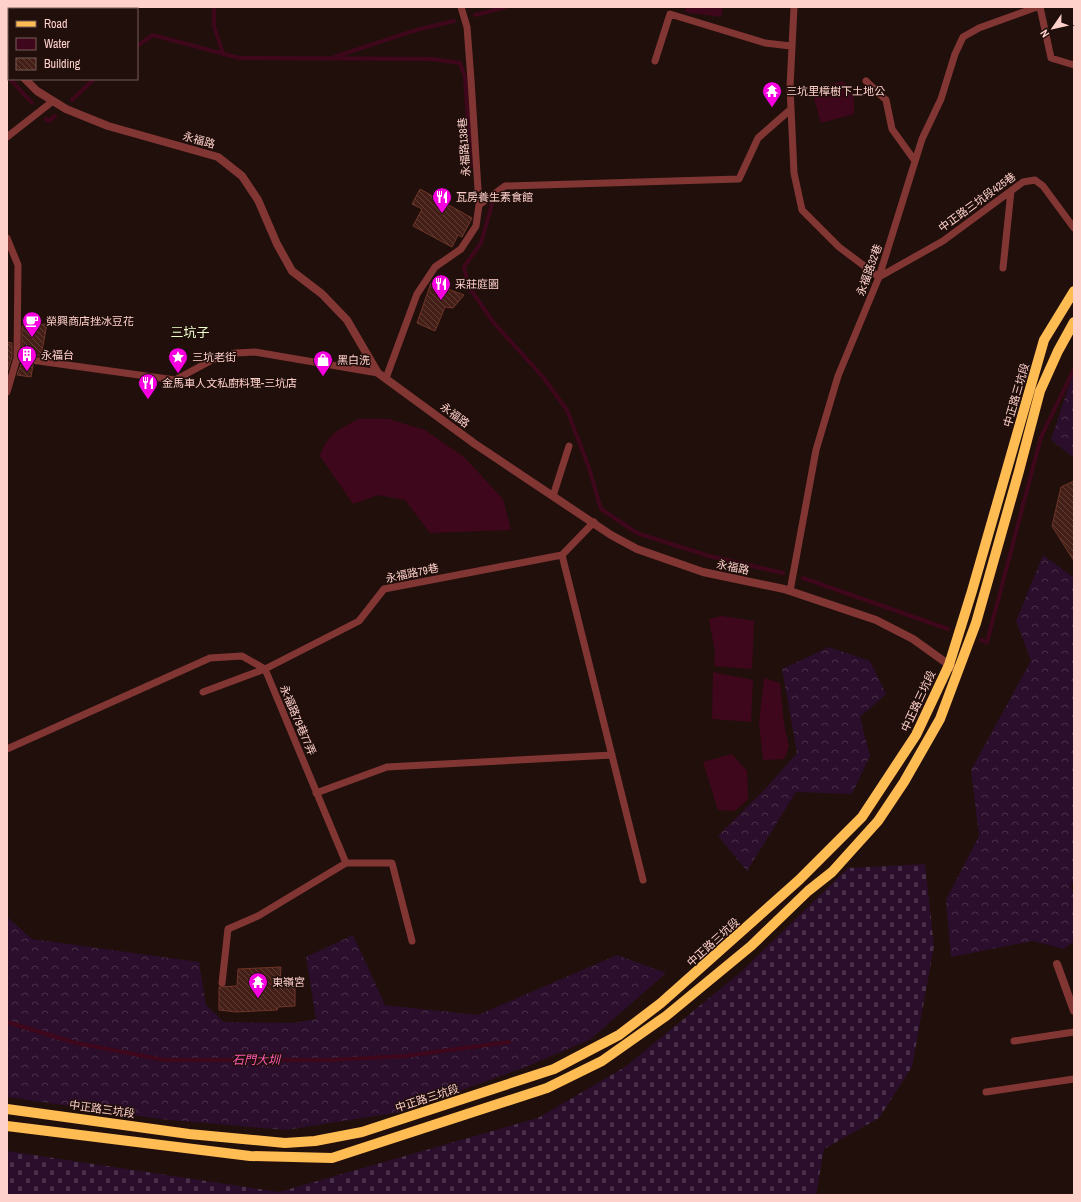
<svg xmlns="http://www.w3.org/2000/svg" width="1081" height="1202" viewBox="0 0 1081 1202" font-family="'Archivo Narrow','Noto Sans TC',sans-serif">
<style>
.forest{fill:url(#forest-crowns)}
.cemetery{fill:url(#cemetery-stones)}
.water{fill:#3f071c}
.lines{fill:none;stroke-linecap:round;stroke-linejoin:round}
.stream{stroke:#3f071c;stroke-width:4}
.building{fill:url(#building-back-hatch);stroke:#703528}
.service{stroke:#823634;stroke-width:7}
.minor{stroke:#823634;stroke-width:8}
.primary{stroke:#ffbc52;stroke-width:10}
.labels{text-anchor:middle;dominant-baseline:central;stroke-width:3;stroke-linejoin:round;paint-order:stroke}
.poi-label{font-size:11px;fill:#ffd1cb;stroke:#210f0c;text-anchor:start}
.street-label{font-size:11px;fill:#ffd1cb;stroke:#210f0c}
.water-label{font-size:12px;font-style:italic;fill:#ff59b4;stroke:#210f0c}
.quarter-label{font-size:13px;fill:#edffcd;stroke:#210f0c}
</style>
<defs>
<pattern id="forest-crowns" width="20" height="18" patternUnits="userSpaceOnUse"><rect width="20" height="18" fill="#2a0e2b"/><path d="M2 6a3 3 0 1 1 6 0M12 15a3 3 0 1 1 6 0" fill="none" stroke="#4a3048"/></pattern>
<pattern id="cemetery-stones" width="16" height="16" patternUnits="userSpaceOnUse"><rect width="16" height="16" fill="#2a0e2b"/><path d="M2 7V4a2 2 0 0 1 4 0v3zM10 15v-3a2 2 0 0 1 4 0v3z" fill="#4a3048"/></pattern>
<pattern id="building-back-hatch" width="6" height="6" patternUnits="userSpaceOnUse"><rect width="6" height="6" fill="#431f17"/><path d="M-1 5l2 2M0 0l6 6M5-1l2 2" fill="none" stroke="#5f3e37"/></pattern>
</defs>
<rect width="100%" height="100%" fill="#210f0c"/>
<path class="forest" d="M 1074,370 L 1074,458 L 1051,440 Z
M 1043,555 L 1074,578 L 1074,881 L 1071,884 L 1074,898 L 1074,941 L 1064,949 L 1032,941 L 951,957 L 946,900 L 979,836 L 971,770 L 1031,661 L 1016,621 Z
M 829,647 L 870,661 L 886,694 L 860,717 L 870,756 L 852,794 L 796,792 L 747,871 L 718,836 L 767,787 L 797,753 L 782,669 Z
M 7,917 L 32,939 L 199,962 L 206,1005 L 224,1022 L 293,1023 L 316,1019 L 306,957 L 353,935 L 385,1005 L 478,1015 L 617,955 L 666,973 L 591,1039 L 526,1067 L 401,1112 L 286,1130 L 160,1119 L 7,1097 Z"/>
<path class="cemetery" d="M 925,864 L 934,946 L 912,1067 L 879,1118 L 824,1149 L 816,1195 L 7,1195 L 7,1151 L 279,1192 L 538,1118 L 625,1067 L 741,972 L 848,868 Z"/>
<path class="water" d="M 686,7 L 723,7 L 721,17 L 685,12 Z
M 843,81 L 854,93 L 854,114 L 821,123 L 813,94 L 822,87 Z
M 359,419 L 389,419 L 425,430 L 464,457 L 503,499 L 511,530 L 430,533 L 405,500 L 378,495 L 353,504 L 320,456 C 328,433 339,429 359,419 Z
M 721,616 L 754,621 L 752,669 L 714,666 L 715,652 L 709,619 Z
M 713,672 L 753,680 L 751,722 L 712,719 Z
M 764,678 L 780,683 L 784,724 L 789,747 L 784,759 L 763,760 L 759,723 Z
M 732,754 L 747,771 L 748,799 L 735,811 L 718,810 L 703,762 Z"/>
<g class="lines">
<path class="stream" d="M 214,7 L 214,26 L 223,54
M 475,15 L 506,7
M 137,46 L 153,35 L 239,58 L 432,59 L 460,63 L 465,77 L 471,165
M 334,57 L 416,30 L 454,21
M 10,79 L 32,103
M 72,100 L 94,79
M 46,119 L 49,121 L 55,116
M 492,204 L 481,243 L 464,267 L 469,287 L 493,322 L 543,377 L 567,410 L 589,468 L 601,509 L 637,533 L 709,556 L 783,573
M 803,578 L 948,629
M 981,640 L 987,642 L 1041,437 L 1074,369
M 7,1022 L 76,1043 L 164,1060 L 330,1060 L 405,1056 L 509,1042"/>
</g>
<path class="building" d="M 420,189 L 472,218 L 462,237 L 458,235 L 452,247 L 413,226 L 422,209 L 412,204 Z
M 431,283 L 464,295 L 453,308 L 445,307 L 435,331 L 417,323 Z
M 47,324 L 41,356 L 22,354 L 22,326 Z
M 7,342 L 12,343 L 12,357 L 7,373 Z
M 21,364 L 33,365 L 31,377 L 17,375 Z
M 1074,481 L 1074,561 L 1052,526 L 1061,487 Z
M 281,967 L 280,982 L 295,982 L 295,1006 L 278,1007 L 277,1010 L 236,1012 L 219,1010 L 219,987 L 237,986 L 238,969 Z"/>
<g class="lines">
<path class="service" d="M 794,7 L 790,87 L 794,173 L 802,210 L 839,247 L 879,277
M 1040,7 L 1051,58 L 1074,65
M 655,61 L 670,14 L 765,43 L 791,46
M 866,81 L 886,100 L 892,129 L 915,161
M 7,137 L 53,101
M 479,205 L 505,186 L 739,179 L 758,138 L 791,109
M 7,238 L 18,265 L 17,358 L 7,392
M 1003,268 L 1011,191
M 879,277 L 943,241 L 1023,182 L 1035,180 L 1043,186 L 1074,228
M 17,358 L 175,380 L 214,359 L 236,353 L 255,352 L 378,373
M 386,378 L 417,294 L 435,267 L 461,249 L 476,226 L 479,205 L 471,80 L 467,27 L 461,7
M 553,496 L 569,446
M 562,555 L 643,880
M 790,591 L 816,450 L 838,376 L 879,277 L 922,139 L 941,99 L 955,54 L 963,37 L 979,28 L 1037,7
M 203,692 L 265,669 L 359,621 L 384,589 L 562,555 L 594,522
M 7,749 L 210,658 L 242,656 L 265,669 L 346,863 L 258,916 L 228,929 L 222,983
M 316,793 L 387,767 L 612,755
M 346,863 L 392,863 L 412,941
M 1014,1041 L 1074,1032
M 986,1092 L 1074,1079"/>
<path class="minor" d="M 7,59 L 9,62
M 25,79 L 37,91 L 66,109 L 108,126 L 218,157 L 242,176 L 258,200 L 277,244 L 292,271 L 322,294 L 347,320 L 378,373 L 475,444 L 611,535 L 637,549 L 703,572 L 784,589 L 876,620 L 913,639 L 952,667
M 1057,964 L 1074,1011"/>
<path class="primary" d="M 7,1109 L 189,1134 L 285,1143 L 315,1141 L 362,1132 L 554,1069 L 619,1035 L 661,1003 L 799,880 L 862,817 L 916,735 L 949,665 L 972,591 L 1044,340 L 1074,291
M 7,1126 L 250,1156 L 332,1158 L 547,1088 L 602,1061 L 666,1016 L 751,946 L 808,891 L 832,872 L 878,821 L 904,782 L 940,719 L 976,623 L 1019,471 L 1040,391 L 1058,351 L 1074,322"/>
</g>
<defs>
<symbol id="temple-pin" viewBox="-11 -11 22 30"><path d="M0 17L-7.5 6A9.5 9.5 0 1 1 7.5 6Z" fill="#f600e0" stroke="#210f0c"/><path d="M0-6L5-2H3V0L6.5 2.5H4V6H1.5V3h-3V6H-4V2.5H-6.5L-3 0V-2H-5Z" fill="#fff"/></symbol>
<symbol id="restaurant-pin" viewBox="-11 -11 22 30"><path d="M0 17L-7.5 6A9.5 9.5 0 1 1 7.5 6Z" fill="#f600e0" stroke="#210f0c"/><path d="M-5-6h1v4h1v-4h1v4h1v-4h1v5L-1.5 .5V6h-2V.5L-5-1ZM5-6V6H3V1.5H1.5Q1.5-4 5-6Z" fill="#fff"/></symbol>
<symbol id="cafe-pin" viewBox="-11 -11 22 30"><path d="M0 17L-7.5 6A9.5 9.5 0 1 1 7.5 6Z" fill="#f600e0" stroke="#210f0c"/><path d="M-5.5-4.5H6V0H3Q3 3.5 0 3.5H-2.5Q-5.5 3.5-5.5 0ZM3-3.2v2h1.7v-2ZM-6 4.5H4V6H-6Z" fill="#fff"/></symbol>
<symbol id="building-pin" viewBox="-11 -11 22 30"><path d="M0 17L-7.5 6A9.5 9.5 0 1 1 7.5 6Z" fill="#f600e0" stroke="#210f0c"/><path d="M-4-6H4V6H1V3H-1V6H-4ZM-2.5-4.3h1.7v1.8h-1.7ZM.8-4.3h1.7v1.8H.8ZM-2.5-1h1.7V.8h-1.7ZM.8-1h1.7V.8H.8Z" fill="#fff"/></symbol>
<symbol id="sight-pin" viewBox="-11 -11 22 30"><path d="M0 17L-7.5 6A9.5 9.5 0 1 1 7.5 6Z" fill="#f600e0" stroke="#210f0c"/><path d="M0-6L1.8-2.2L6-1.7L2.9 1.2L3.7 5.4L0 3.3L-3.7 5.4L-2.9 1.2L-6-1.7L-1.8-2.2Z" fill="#fff"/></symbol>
<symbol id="shop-pin" viewBox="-11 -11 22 30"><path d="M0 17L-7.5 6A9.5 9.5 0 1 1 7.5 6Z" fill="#f600e0" stroke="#210f0c"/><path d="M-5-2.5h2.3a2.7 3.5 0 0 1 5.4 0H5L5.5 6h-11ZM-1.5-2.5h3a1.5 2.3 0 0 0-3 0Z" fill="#fff"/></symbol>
</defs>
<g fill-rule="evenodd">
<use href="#temple-pin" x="761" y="80" width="22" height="30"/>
<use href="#restaurant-pin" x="431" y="186" width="22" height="30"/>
<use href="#restaurant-pin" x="430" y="273" width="22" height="30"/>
<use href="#cafe-pin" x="21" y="310" width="22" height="30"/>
<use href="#building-pin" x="16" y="344" width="22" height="30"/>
<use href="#sight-pin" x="167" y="346" width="22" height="30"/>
<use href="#shop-pin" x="312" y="349" width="22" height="30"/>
<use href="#restaurant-pin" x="137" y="372" width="22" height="30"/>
<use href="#temple-pin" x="247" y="971" width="22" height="30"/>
</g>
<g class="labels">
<g class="poi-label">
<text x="786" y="91">三坑里樟樹下土地公</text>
<text x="456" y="197">瓦房養生素食館</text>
<text x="455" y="284">采莊庭園</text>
<text x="46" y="321">榮興商店挫冰豆花</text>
<text x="41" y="355">永福台</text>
<text x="192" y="357">三坑老街</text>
<text x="337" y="360">黑白洗</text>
<text x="162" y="383">金馬車人文私廚料理-三坑店</text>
<text x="272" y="982">東嶺宮</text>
</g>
<g class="street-label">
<text transform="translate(199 140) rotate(16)">永福路</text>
<text transform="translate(464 147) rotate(-94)">永福路138巷</text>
<text transform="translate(977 202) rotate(-36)">中正路三坑段425巷</text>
<text transform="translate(869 270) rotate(-70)">永福路32巷</text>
<text transform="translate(1016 395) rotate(-74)">中正路三坑段</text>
<text transform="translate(455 415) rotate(37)">永福路</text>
<text transform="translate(733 567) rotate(12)">永福路</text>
<text transform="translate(412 573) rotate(-12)">永福路79巷</text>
<text transform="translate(918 701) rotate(-65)">中正路三坑段</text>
<text transform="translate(298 720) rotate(67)">永福路79巷77弄</text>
<text transform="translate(713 942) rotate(-42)">中正路三坑段</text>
<text transform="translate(427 1098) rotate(-18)">中正路三坑段</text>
<text transform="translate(102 1109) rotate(8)">中正路三坑段</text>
</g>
<g class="water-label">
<text x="256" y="1060">石門大圳</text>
</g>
<g class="quarter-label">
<text x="190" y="332">三坑子</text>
</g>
</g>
<rect width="1081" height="1202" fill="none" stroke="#ffd1cb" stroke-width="16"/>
<rect x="8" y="8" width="130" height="72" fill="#210f0c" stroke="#7a5d58"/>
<rect x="16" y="21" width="20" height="6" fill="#ffbc52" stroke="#7a5d58"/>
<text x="44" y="28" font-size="12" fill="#ffd1cb">Road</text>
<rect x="16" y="38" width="20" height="12" fill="#3f071c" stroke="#7a5d58"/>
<text x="44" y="48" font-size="12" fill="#ffd1cb">Water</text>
<rect x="16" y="58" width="20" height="12" fill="url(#building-back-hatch)" stroke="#7a5d58"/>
<text x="44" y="68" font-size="12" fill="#ffd1cb">Building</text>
<g transform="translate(1053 28) rotate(236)" stroke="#210f0c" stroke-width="3" paint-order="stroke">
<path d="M0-3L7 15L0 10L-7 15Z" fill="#ffd1cb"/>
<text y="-6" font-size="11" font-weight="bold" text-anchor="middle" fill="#ffd1cb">N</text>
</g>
</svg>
